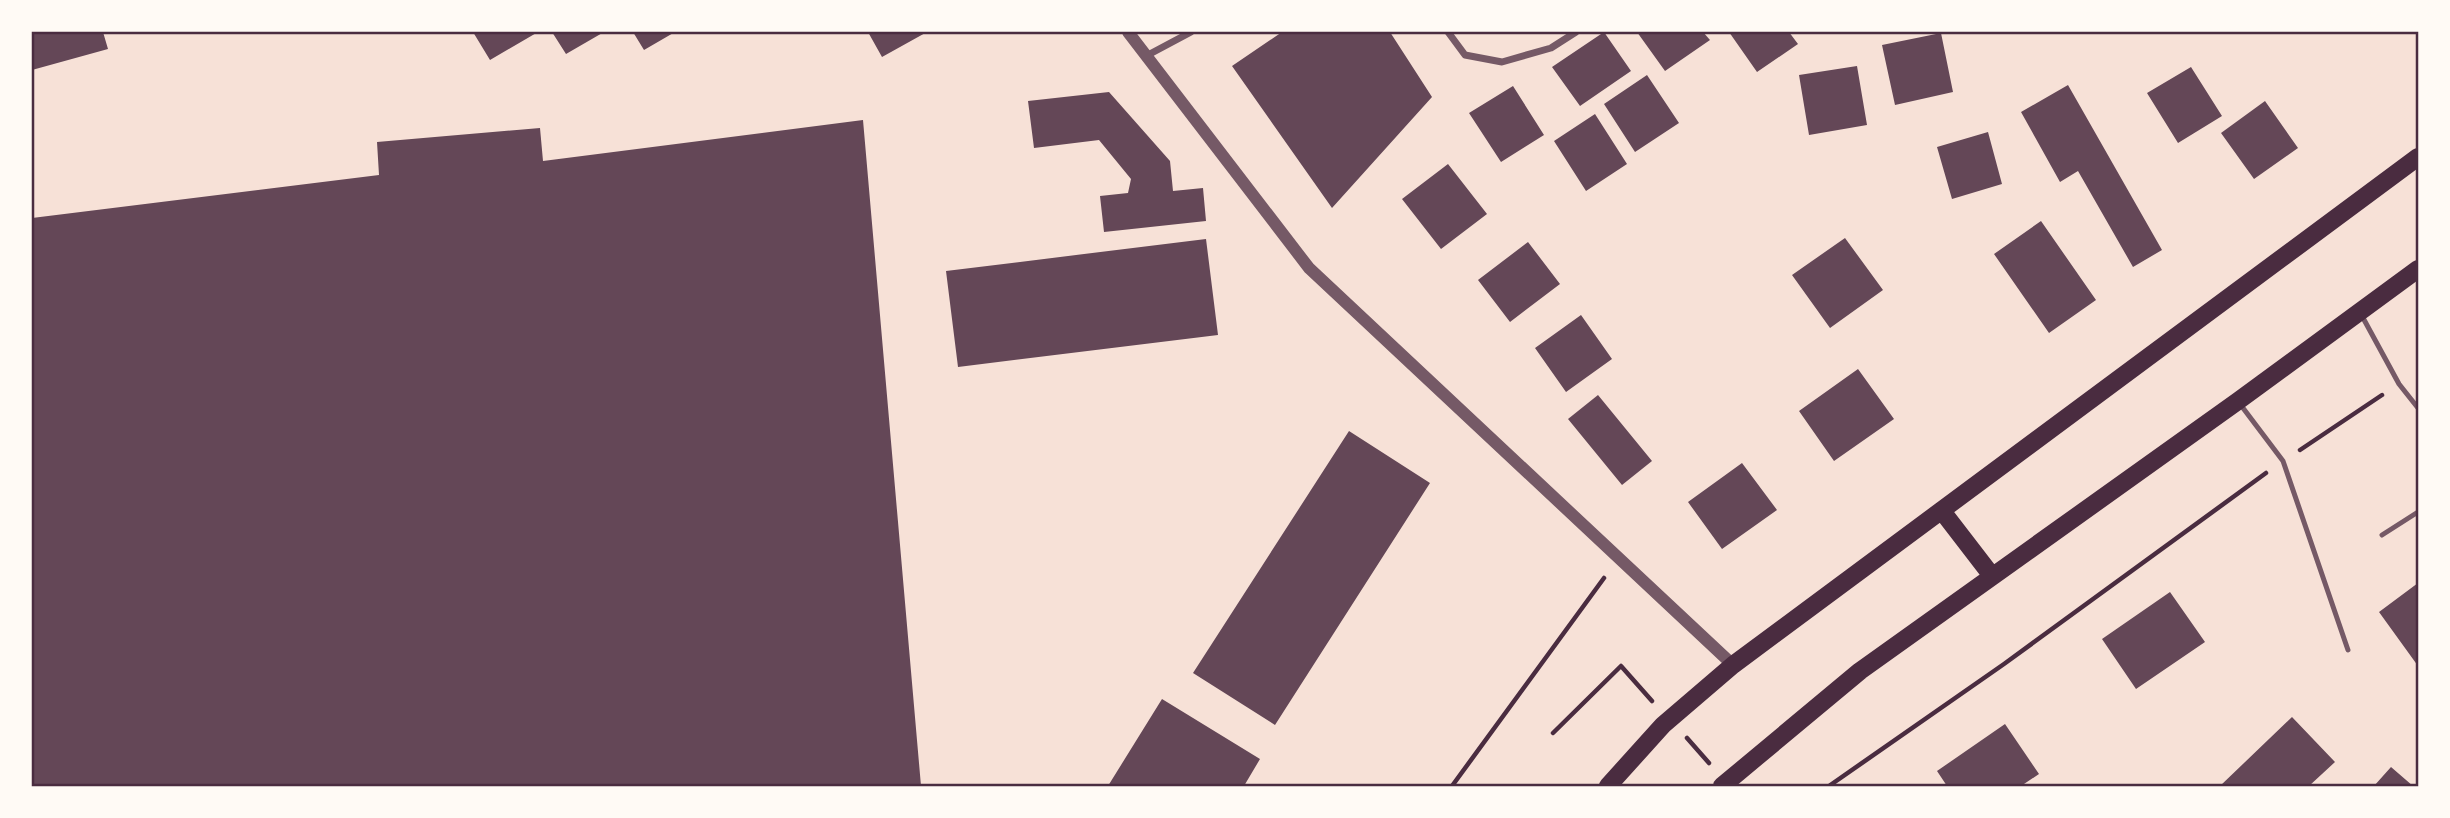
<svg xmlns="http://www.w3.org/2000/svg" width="2450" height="818" viewBox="0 0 2450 818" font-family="'Source Sans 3',sans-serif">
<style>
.building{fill:#644757}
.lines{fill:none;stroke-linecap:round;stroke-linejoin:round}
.path{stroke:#4a2c40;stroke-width:4.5}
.service{stroke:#755966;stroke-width:5}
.minor{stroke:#755966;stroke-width:7}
.tertiary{stroke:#755966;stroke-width:12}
.primary{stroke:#4a2c40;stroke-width:18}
.neatline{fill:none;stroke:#4a2c40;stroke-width:2.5}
</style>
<rect width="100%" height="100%" fill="#f7e1d7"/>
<path class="building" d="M 32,32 L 103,32 L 108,49 L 32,70 Z
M 473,32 L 538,32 L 490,60 Z
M 552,32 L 604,32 L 566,54 Z
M 633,32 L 675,32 L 644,50 Z
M 868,32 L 927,32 L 882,57 Z
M 1282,32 L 1390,32 L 1432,97 L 1332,208 L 1232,66 Z
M 1604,32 L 1631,71 L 1580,106 L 1552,67 Z
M 1637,32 L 1703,32 L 1710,40 L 1665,71 Z
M 1729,32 L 1789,32 L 1798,44 L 1757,72 Z
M 1941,33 L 1953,92 L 1895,105 L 1882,45 Z
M 1857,66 L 1867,125 L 1809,135 L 1799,75 Z
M 2191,67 L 2222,116 L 2178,143 L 2147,93 Z
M 1647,75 L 1679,123 L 1635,152 L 1604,104 Z
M 2068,85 L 2162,250 L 2133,267 L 2078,171 L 2060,182 L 2021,112 Z
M 1513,86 L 1544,135 L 1501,162 L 1469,113 Z
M 1109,92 L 1170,161 L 1173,191 L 1203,188 L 1206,221 L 1104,232 L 1100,196 L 1128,193 L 1131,179 L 1099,140 L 1034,148 L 1028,101 Z
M 2265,101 L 2298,148 L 2254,179 L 2221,133 Z
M 1595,114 L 1627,164 L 1586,191 L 1554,141 Z
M 863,120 L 921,786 L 32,786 L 32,218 L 379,175 L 377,142 L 540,128 L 543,161 Z
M 1988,132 L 2002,184 L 1952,199 L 1937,147 Z
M 1448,164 L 1487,214 L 1441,249 L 1402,199 Z
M 2041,221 L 2096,300 L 2049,333 L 1994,254 Z
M 1845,238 L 1883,290 L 1830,328 L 1792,275 Z
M 1206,239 L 1218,335 L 958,367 L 946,271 Z
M 1528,242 L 1560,284 L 1510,322 L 1478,280 Z
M 1581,315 L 1612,359 L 1566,392 L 1535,348 Z
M 1858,369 L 1894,419 L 1834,461 L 1799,411 Z
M 1598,395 L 1652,461 L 1622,485 L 1568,419 Z
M 1349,431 L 1430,483 L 1275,725 L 1193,673 Z
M 1742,463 L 1777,510 L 1722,549 L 1688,502 Z
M 2418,583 L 2418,666 L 2379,612 Z
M 2170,592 L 2205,642 L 2136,689 L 2102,639 Z
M 1162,699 L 1260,759 L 1244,786 L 1108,786 Z
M 2292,717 L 2335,762 L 2309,786 L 2220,786 Z
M 2005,724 L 2039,774 L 2021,786 L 1947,786 L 1937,771 Z
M 2391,767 L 2413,786 L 2374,786 Z"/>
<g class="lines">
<path class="path" d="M 2300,450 L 2382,395
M 1553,733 L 1621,666 L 1652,701
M 1687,738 L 1709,763
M 1452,786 L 1604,578
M 1829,786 L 2004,664 L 2266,473"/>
<path class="service" d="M 2362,316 L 2399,384 L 2418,408
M 2240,404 L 2283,461 L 2348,650
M 2382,535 L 2418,512"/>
<path class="minor" d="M 1448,32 L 1465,55 L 1502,62 L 1551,48 L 1576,32
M 1146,56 L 1191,32"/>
<path class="tertiary" d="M 1128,32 L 1309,268 L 1733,665"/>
<path class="primary" d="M 1942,511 L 1992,576
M 1608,786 L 1663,725 L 1733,665 L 2418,157
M 1722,786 L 1860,671 L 2238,401 L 2418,269"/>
</g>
<rect width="2450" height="818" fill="none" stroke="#fffaf5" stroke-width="66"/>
<rect x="33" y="33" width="2384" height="752" class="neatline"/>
</svg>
